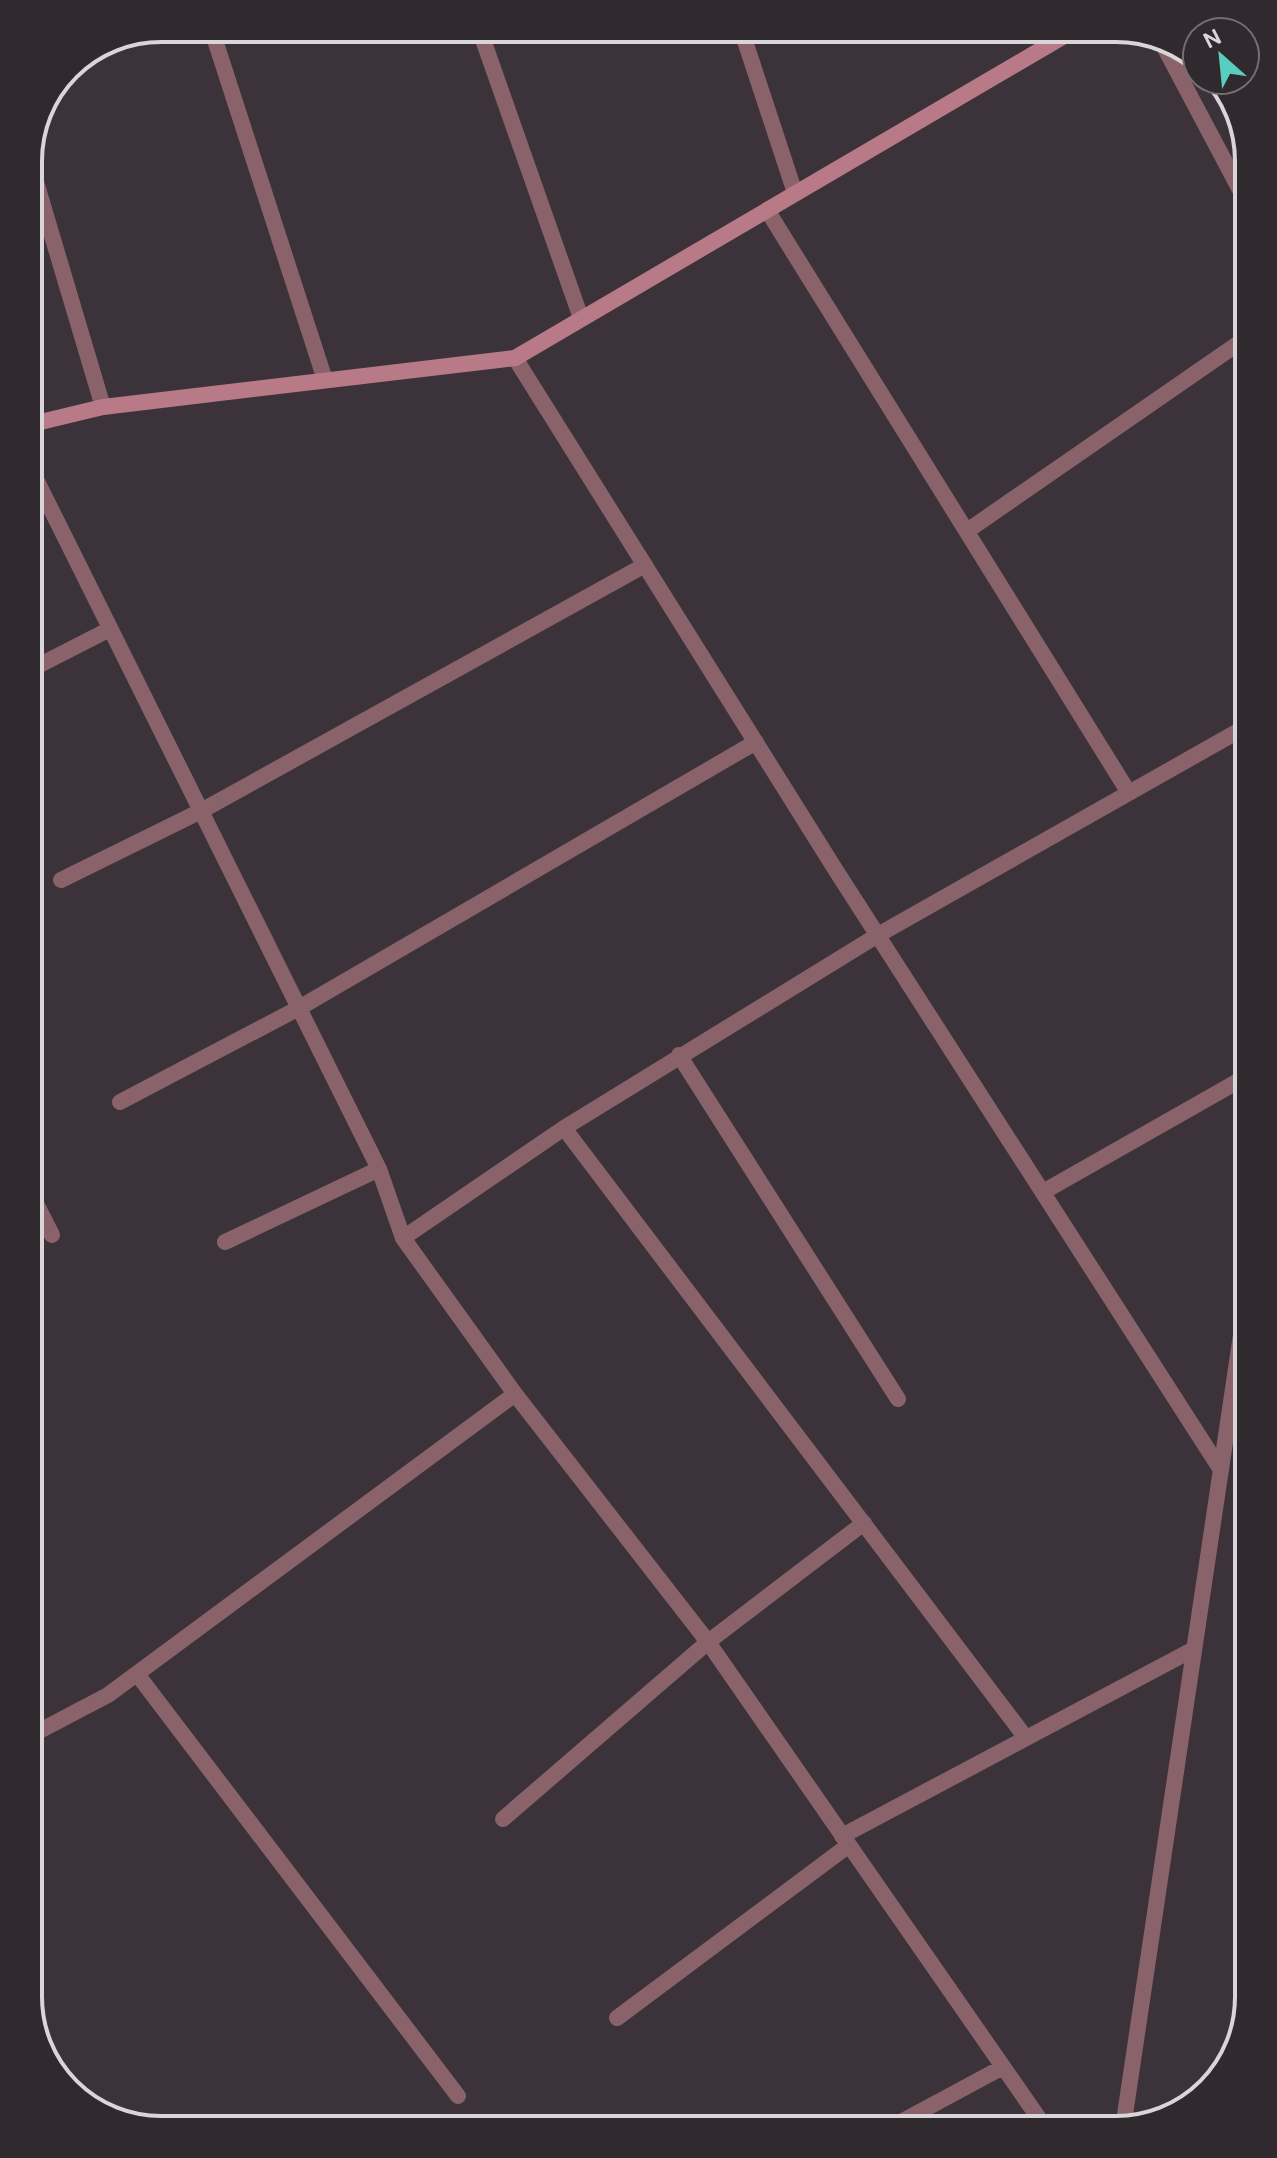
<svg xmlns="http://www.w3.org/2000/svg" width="1277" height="2158" viewBox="0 0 1277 2158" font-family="'DM Sans',sans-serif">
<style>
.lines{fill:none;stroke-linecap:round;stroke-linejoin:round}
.street{stroke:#8a626a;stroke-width:16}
.secondary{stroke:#b97a87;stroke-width:16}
.rim{fill:none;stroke:#dad5d9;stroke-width:4}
</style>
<rect width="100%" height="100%" fill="#3b3339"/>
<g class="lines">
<path class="street" d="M 742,32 L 795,193
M 481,34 L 581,318
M 214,37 L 325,380
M 1161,41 L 1249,207
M 28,155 L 103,407
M 767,210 L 1129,793
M 515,358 L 835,869 L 1221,1470
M 28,463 L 379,1169 L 403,1238 L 515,1394 L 708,1642 L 1047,2130
M 967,531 L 1249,336
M 28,671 L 110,629
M 61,880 L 201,811 L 645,565
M 679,1055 L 898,1399
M 120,1102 L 299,1008 L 756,742
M 564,1128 L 1026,1738
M 28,1188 L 52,1235
M 1043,1192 L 1249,1075
M 403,1238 L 564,1128 L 878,935 L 1249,725
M 225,1242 L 379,1169
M 137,1674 L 458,2096
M 28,1737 L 108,1695 L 515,1394
M 503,1819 L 708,1642 L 864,1523
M 842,1836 L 1194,1649
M 617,2018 L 849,1845
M 1123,2128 L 1249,1281
M 886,2130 L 1003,2067"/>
<path class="secondary" d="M 28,425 L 103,407 L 515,358 L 1076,29"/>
</g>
<path d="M0 0H1277V2158H0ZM161 42H1116A119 119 0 0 1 1235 161V1997A119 119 0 0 1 1116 2116H161A119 119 0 0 1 42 1997V161A119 119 0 0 1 161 42Z" fill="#30292e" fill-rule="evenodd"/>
<path class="rim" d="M161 42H1116A119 119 0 0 1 1235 161V1997A119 119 0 0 1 1116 2116H161A119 119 0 0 1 42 1997V161A119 119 0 0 1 161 42Z"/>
<g transform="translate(1221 56) rotate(333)"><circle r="38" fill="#30292e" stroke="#746e72" stroke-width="2"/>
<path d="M0-6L14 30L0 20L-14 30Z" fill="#58cec0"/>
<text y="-12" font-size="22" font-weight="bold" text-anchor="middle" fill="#dad5d9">N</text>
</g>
</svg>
